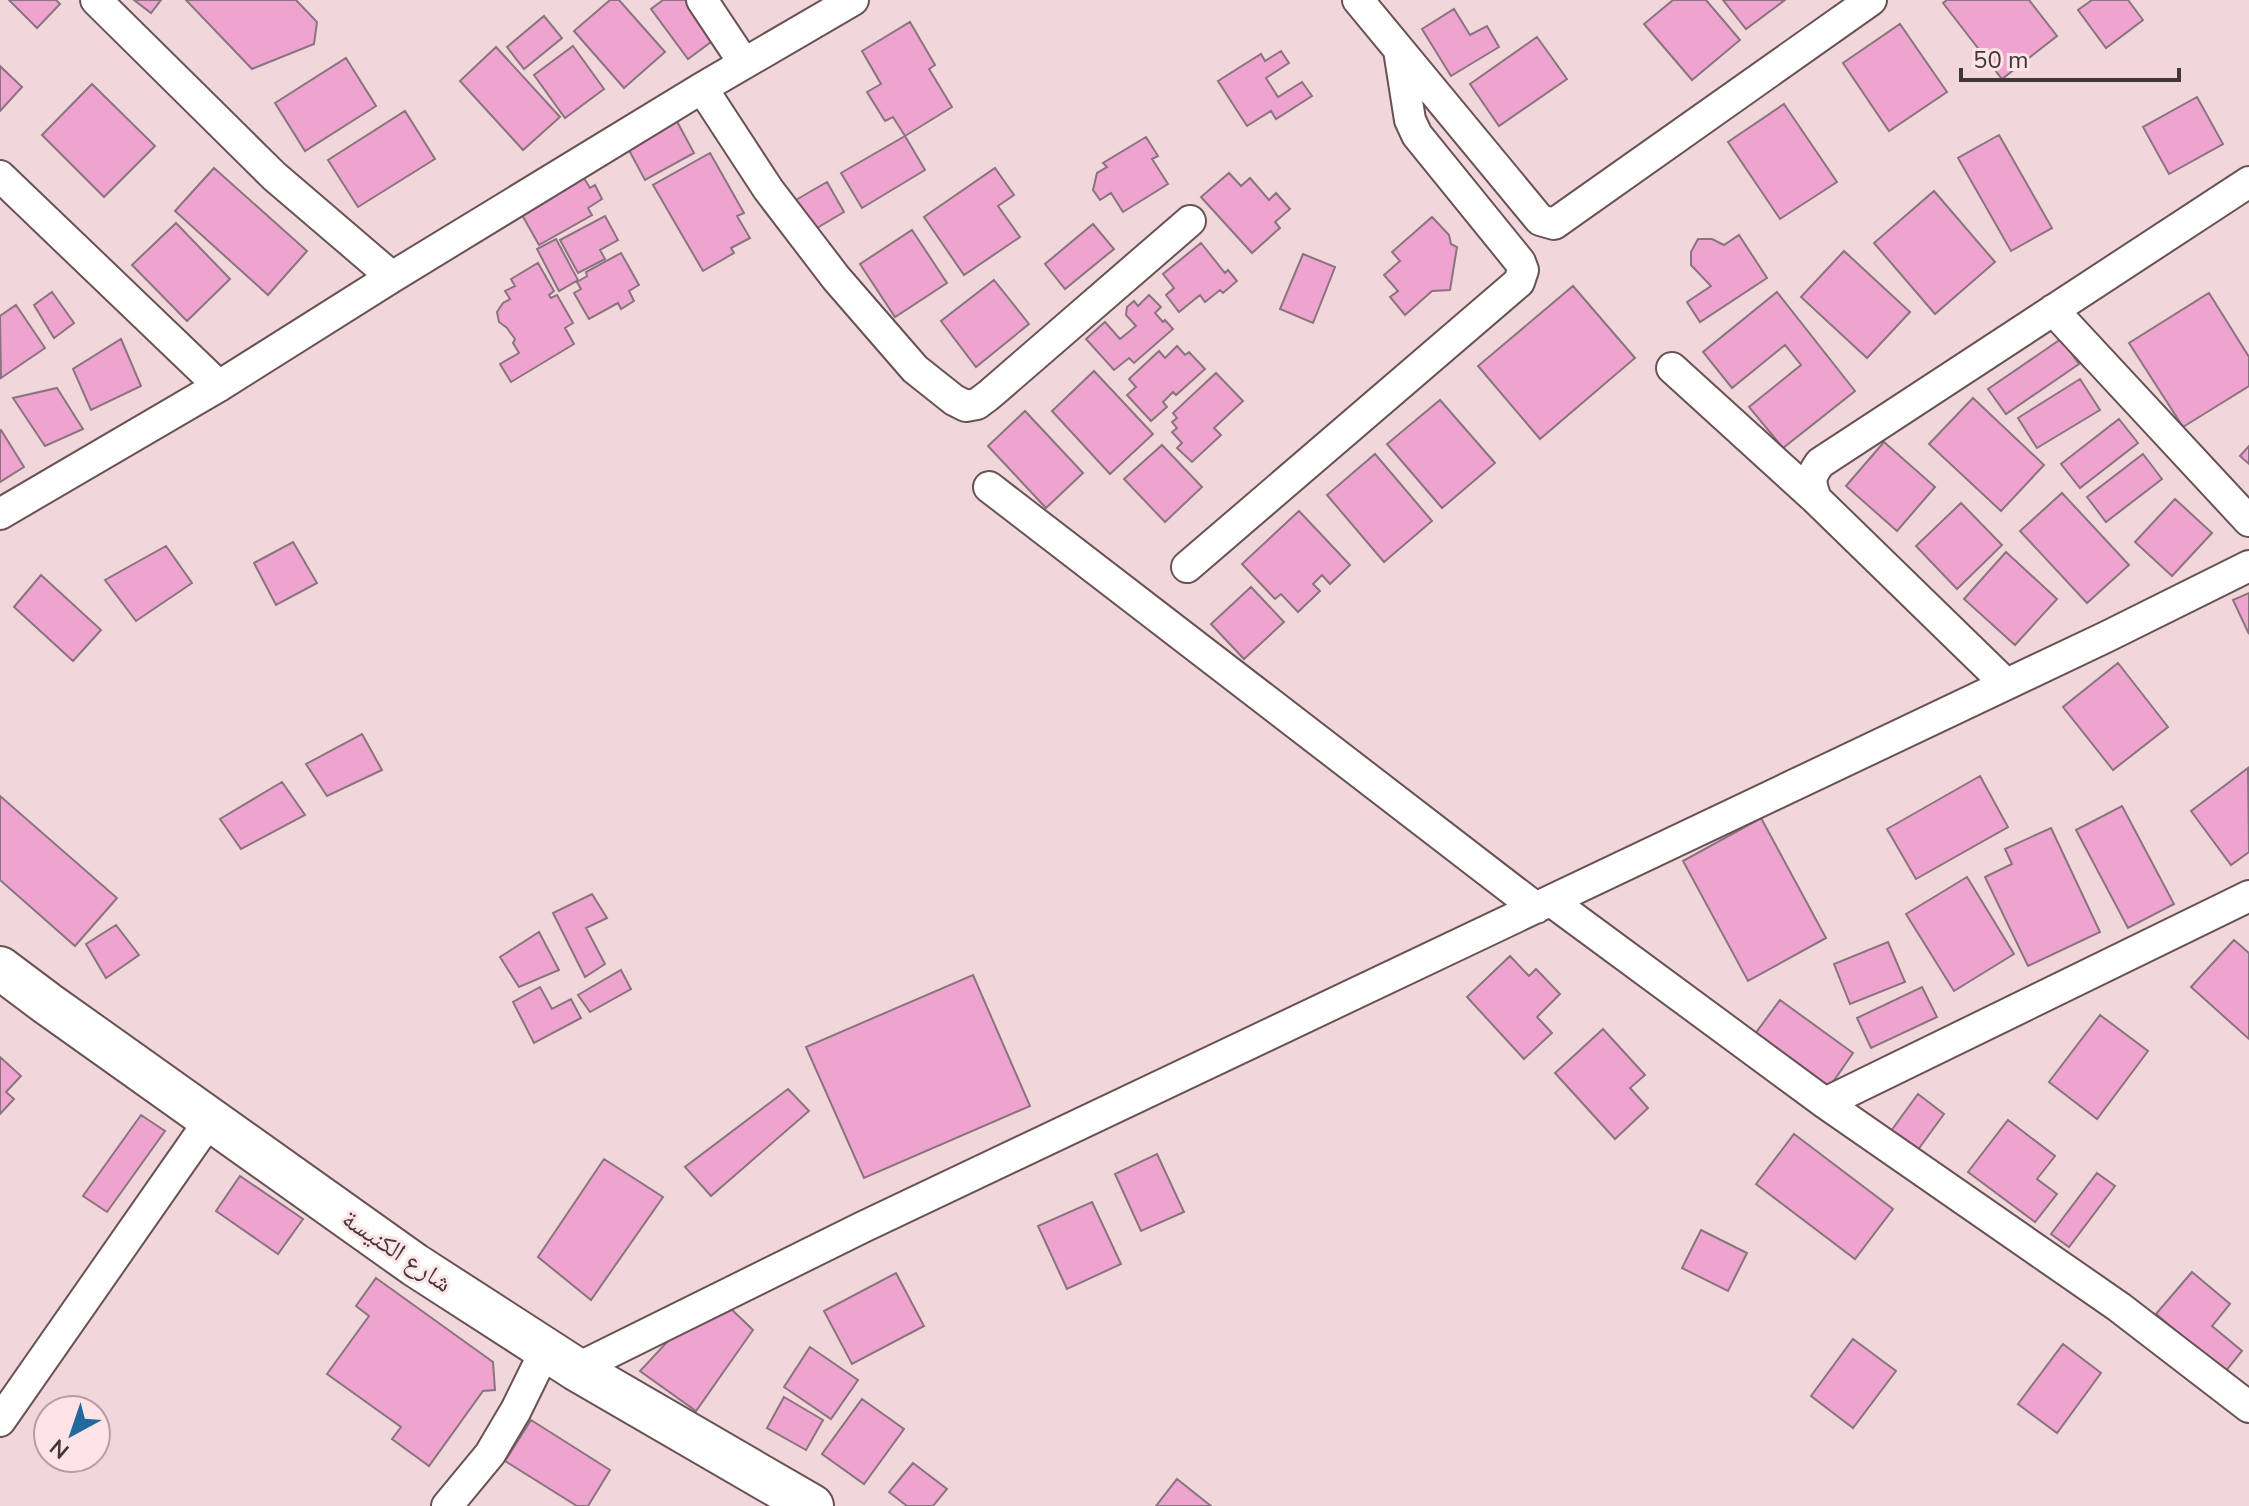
<svg xmlns="http://www.w3.org/2000/svg" width="2249" height="1506" viewBox="0 0 2249 1506" font-family="'Nunito Sans','Noto Naskh Arabic',sans-serif">
<style>
.building{fill:#efa4cf;stroke:#89747f;stroke-width:2}
.lines{fill:none;stroke-linecap:round;stroke-linejoin:round}
.minor-casing{stroke:#685255;stroke-width:34}
.secondary-casing{stroke:#685255;stroke-width:46}
.minor{stroke:#fff;stroke-width:30}
.secondary{stroke:#fff;stroke-width:42}
.labels{text-anchor:middle;dominant-baseline:central;stroke-width:6;stroke-linejoin:round;paint-order:stroke}
.street-label{font-size:26px;fill:#433839;stroke:#ffe4e7}
</style>
<rect width="100%" height="100%" fill="#f1d7da"/>
<path class="building" d="M 9,0 L 56,0 L 60,4 L 37,28 Z
M 134,0 L 161,0 L 151,13 Z
M 186,0 L 296,0 L 317,22 L 314,44 L 252,69 Z
M 610,0 L 619,0 L 665,52 L 624,88 L 574,31 Z
M 663,0 L 692,0 L 719,36 L 688,59 L 651,9 Z
M 1673,0 L 1706,0 L 1740,40 L 1692,80 L 1644,24 Z
M 1723,0 L 1785,0 L 1746,29 Z
M 1947,0 L 2029,0 L 2057,36 L 2002,79 L 1943,3 Z
M 2092,0 L 2128,0 L 2143,20 L 2106,48 L 2078,10 Z
M 1454,9 L 1470,35 L 1487,26 L 1499,47 L 1451,76 L 1422,29 Z
M 544,16 L 562,38 L 524,69 L 507,47 Z
M 910,22 L 935,65 L 929,69 L 952,107 L 905,136 L 893,117 L 885,121 L 867,92 L 881,84 L 862,51 Z
M 1900,24 L 1947,92 L 1889,131 L 1843,63 Z
M 1537,37 L 1567,79 L 1499,126 L 1470,84 Z
M 573,46 L 604,89 L 565,118 L 534,75 Z
M 496,47 L 560,117 L 523,150 L 460,81 Z
M 1281,51 L 1289,63 L 1266,78 L 1278,97 L 1302,82 L 1312,96 L 1276,119 L 1271,111 L 1247,126 L 1218,81 L 1261,54 L 1265,61 Z
M 346,58 L 376,106 L 305,151 L 275,103 Z
M 0,66 L 22,87 L 0,111 Z
M 92,84 L 155,146 L 104,197 L 42,135 Z
M 2197,97 L 2223,144 L 2169,174 L 2143,127 Z
M 1784,104 L 1837,182 L 1780,219 L 1728,142 Z
M 405,111 L 435,159 L 358,207 L 328,160 Z
M 673,114 L 694,153 L 645,180 L 624,141 Z
M 1999,135 L 2052,228 L 2011,251 L 1958,158 Z
M 905,136 L 925,170 L 862,208 L 841,173 Z
M 1146,137 L 1158,156 L 1152,159 L 1168,184 L 1123,212 L 1111,193 L 1100,200 L 1093,190 L 1097,173 L 1107,167 L 1103,163 Z
M 710,153 L 744,213 L 737,216 L 750,238 L 731,248 L 734,253 L 703,271 L 653,185 Z
M 214,168 L 307,251 L 268,295 L 175,211 Z
M 995,168 L 1014,195 L 998,206 L 1020,237 L 964,275 L 924,217 Z
M 579,170 L 590,188 L 595,185 L 602,199 L 588,208 L 592,215 L 539,245 L 517,206 Z
M 1229,173 L 1241,186 L 1250,178 L 1269,200 L 1276,193 L 1290,209 L 1275,222 L 1280,228 L 1252,253 L 1201,197 Z
M 827,182 L 844,212 L 812,231 L 794,201 Z
M 1934,191 L 1995,262 L 1935,314 L 1874,243 Z
M 605,216 L 618,240 L 600,250 L 605,259 L 578,273 L 560,240 Z
M 1432,217 L 1449,235 L 1451,244 L 1457,247 L 1450,290 L 1432,291 L 1405,315 L 1390,297 L 1398,291 L 1384,275 L 1400,261 L 1392,252 Z
M 176,223 L 230,279 L 187,321 L 132,265 Z
M 1093,224 L 1114,249 L 1065,289 L 1045,264 Z
M 912,230 L 947,283 L 895,317 L 860,264 Z
M 1739,235 L 1767,278 L 1700,322 L 1687,302 L 1711,286 L 1691,265 L 1691,252 L 1698,239 L 1712,239 L 1724,245 Z
M 556,239 L 578,280 L 559,291 L 537,249 Z
M 1201,243 L 1225,273 L 1228,270 L 1237,281 L 1223,293 L 1220,290 L 1205,302 L 1200,295 L 1179,312 L 1166,295 L 1174,288 L 1163,274 Z
M 1844,251 L 1910,312 L 1867,358 L 1801,297 Z
M 621,253 L 639,285 L 629,291 L 634,301 L 621,309 L 618,303 L 589,319 L 574,293 L 581,289 L 577,282 L 587,276 L 586,272 Z
M 1303,254 L 1335,267 L 1313,323 L 1280,309 Z
M 538,263 L 554,291 L 549,295 L 551,298 L 557,295 L 573,323 L 565,328 L 574,344 L 511,382 L 500,364 L 519,353 L 513,343 L 515,339 L 507,328 L 499,322 L 497,312 L 503,303 L 510,299 L 505,291 L 515,286 L 511,279 Z
M 994,280 L 1029,324 L 976,367 L 941,321 Z
M 1573,286 L 1635,358 L 1540,439 L 1478,366 Z
M 52,292 L 74,323 L 54,338 L 34,305 Z
M 1777,292 L 1855,391 L 1783,448 L 1749,407 L 1801,365 L 1785,345 L 1732,388 L 1703,352 Z
M 2209,293 L 2249,357 L 2249,386 L 2183,427 L 2129,343 Z
M 1149,295 L 1161,307 L 1155,313 L 1163,322 L 1165,320 L 1173,329 L 1134,363 L 1129,358 L 1114,370 L 1086,339 L 1105,322 L 1120,339 L 1136,326 L 1126,315 L 1127,307 L 1134,301 L 1138,306 Z
M 16,305 L 45,348 L 1,378 L 0,316 Z
M 121,339 L 141,386 L 91,410 L 73,369 Z
M 2061,339 L 2079,364 L 2006,414 L 1988,389 Z
M 1177,346 L 1185,355 L 1189,352 L 1205,369 L 1176,395 L 1173,392 L 1163,402 L 1167,407 L 1151,421 L 1127,395 L 1136,387 L 1129,379 L 1159,351 L 1165,358 Z
M 1094,371 L 1153,434 L 1110,474 L 1052,411 Z
M 1216,373 L 1243,401 L 1214,428 L 1221,435 L 1192,462 L 1177,448 L 1182,443 L 1172,432 L 1177,428 L 1172,422 L 1177,418 L 1173,413 Z
M 2080,379 L 2100,410 L 2037,448 L 2018,418 Z
M 57,388 L 83,429 L 45,446 L 13,398 Z
M 1973,398 L 2044,465 L 2001,511 L 1929,444 Z
M 1440,400 L 1495,463 L 1442,508 L 1387,444 Z
M 1025,411 L 1083,473 L 1046,508 L 988,446 Z
M 2119,419 L 2138,443 L 2080,488 L 2061,464 Z
M 1,430 L 24,467 L 0,482 L 0,431 Z
M 1884,442 L 1935,487 L 1897,531 L 1846,486 Z
M 1162,445 L 1202,487 L 1165,522 L 1124,479 Z
M 2249,446 L 2249,464 L 2240,456 Z
M 1375,454 L 1432,521 L 1384,562 L 1327,495 Z
M 2143,454 L 2162,479 L 2106,522 L 2087,497 Z
M 2062,493 L 2129,565 L 2087,603 L 2020,531 Z
M 2175,499 L 2212,533 L 2172,576 L 2135,542 Z
M 1961,503 L 2002,545 L 1957,589 L 1916,546 Z
M 1299,511 L 1350,565 L 1330,584 L 1322,575 L 1313,584 L 1320,591 L 1298,612 L 1281,594 L 1275,599 L 1242,564 Z
M 293,542 L 317,583 L 276,605 L 254,563 Z
M 166,546 L 192,583 L 136,621 L 105,580 Z
M 2006,552 L 2057,599 L 2015,645 L 1964,599 Z
M 41,575 L 101,630 L 73,661 L 14,607 Z
M 1251,587 L 1284,622 L 1244,659 L 1211,624 Z
M 2249,593 L 2249,634 L 2233,600 Z
M 2118,663 L 2168,727 L 2113,770 L 2063,707 Z
M 362,734 L 382,770 L 327,796 L 306,764 Z
M 2248,768 L 2249,852 L 2231,865 L 2191,811 Z
M 1980,776 L 2008,827 L 1916,879 L 1887,829 Z
M 282,782 L 305,815 L 241,849 L 220,819 Z
M 0,796 L 117,898 L 75,946 L 0,880 Z
M 2122,806 L 2174,904 L 2128,928 L 2076,830 Z
M 1761,818 L 1826,938 L 1748,981 L 1683,861 Z
M 2051,828 L 2100,932 L 2028,966 L 1985,877 L 2012,864 L 2005,849 Z
M 1967,877 L 2014,954 L 1954,991 L 1906,914 Z
M 592,894 L 607,918 L 586,928 L 605,964 L 585,977 L 553,913 Z
M 116,925 L 139,955 L 106,978 L 86,944 Z
M 539,932 L 559,970 L 519,987 L 500,957 Z
M 2234,940 L 2249,953 L 2249,1039 L 2191,987 Z
M 1888,942 L 1905,982 L 1850,1004 L 1834,964 Z
M 1510,956 L 1529,976 L 1536,969 L 1560,994 L 1537,1017 L 1552,1033 L 1524,1059 L 1467,997 Z
M 621,970 L 631,989 L 590,1012 L 578,995 Z
M 973,975 L 1030,1106 L 864,1178 L 806,1047 Z
M 540,987 L 552,1009 L 571,999 L 581,1018 L 534,1043 L 513,1002 Z
M 1922,987 L 1937,1017 L 1871,1048 L 1857,1018 Z
M 1780,1000 L 1853,1053 L 1826,1092 L 1752,1038 Z
M 2100,1015 L 2148,1051 L 2097,1119 L 2049,1082 Z
M 1603,1029 L 1645,1075 L 1630,1088 L 1648,1108 L 1615,1139 L 1555,1073 Z
M 0,1057 L 21,1076 L 6,1092 L 14,1099 L 0,1114 Z
M 788,1089 L 809,1111 L 711,1196 L 685,1167 Z
M 1918,1094 L 1944,1114 L 1917,1151 L 1891,1131 Z
M 141,1115 L 165,1131 L 107,1212 L 83,1196 Z
M 2008,1120 L 2055,1156 L 2037,1179 L 2057,1194 L 2035,1222 L 1968,1172 Z
M 1794,1134 L 1893,1209 L 1855,1259 L 1756,1184 Z
M 1157,1154 L 1184,1212 L 1141,1231 L 1115,1174 Z
M 604,1159 L 663,1197 L 591,1300 L 538,1257 Z
M 2097,1173 L 2115,1186 L 2069,1247 L 2051,1234 Z
M 240,1176 L 303,1219 L 278,1254 L 216,1211 Z
M 1092,1202 L 1121,1264 L 1067,1289 L 1038,1226 Z
M 1701,1230 L 1747,1253 L 1728,1291 L 1682,1268 Z
M 2192,1272 L 2230,1304 L 2212,1326 L 2242,1351 L 2225,1372 L 2156,1314 Z
M 896,1273 L 924,1326 L 852,1364 L 824,1311 Z
M 376,1278 L 493,1362 L 495,1390 L 483,1391 L 429,1466 L 392,1439 L 401,1427 L 327,1374 L 369,1316 L 356,1306 Z
M 728,1306 L 753,1330 L 696,1411 L 640,1371 L 668,1341 Z
M 1853,1339 L 1896,1371 L 1853,1428 L 1811,1396 Z
M 2063,1344 L 2101,1373 L 2057,1433 L 2018,1404 Z
M 810,1347 L 858,1380 L 831,1419 L 784,1387 Z
M 784,1397 L 823,1420 L 806,1450 L 767,1428 Z
M 862,1399 L 904,1429 L 864,1484 L 822,1454 Z
M 531,1420 L 610,1470 L 588,1506 L 577,1506 L 505,1461 Z
M 913,1463 L 947,1489 L 933,1506 L 907,1506 L 889,1492 Z
M 1177,1479 L 1211,1506 L 1156,1506 Z"/>
<g class="lines">
<defs>
<path id="minor" d="M 96,0 L 274,176 L 392,277
M 702,0 L 744,63
M 1358,0 L 1540,220 L 1554,224 L 1871,0
M 702,88 L 768,189 L 836,278 L 915,369 L 954,400 L 966,406 L 977,404 L 989,395 L 1190,221
M 0,176 L 219,386
M 2053,310 L 2249,521
M 1672,368 L 1816,499
M 989,487 L 1536,908
M 0,514 L 219,386 L 392,277 L 702,88 L 853,0
M 1187,567 L 1519,282 L 1523,270 L 1520,262 L 1417,135 L 1410,120 L 1399,50
M 2006,684 L 1816,499 C 1810,482 1809,478 1820,463 L 2249,182
M 1551,901 L 1825,1103 L 2119,1307 L 2249,1407
M 1825,1103 L 2249,896
M 576,1369 L 863,1227 L 2106,637 L 2249,566
M 0,1421 L 210,1120
M 447,1506 L 490,1454 L 516,1410 L 546,1349"/>
<path id="secondary" d="M 0,968 L 48,1004 L 415,1265 L 576,1369 L 812,1506"/>
</defs>
<use href="#minor" class="minor-casing"/>
<use href="#secondary" class="secondary-casing"/>
<use href="#minor" class="minor"/>
<use href="#secondary" class="secondary"/>
</g>
<g class="labels">
<g class="street-label">
<text transform="translate(397 1251) rotate(34)">شارع الكنيسة</text>
</g>
</g>
<g transform="translate(72 1434) rotate(220)"><circle r="38" fill="#ffe4e7" stroke="#b49fa1" stroke-width="2"/>
<path d="M0-6L14 30L0 20L-14 30Z" fill="#24699e"/>
<text y="-12" font-size="22" font-weight="bold" text-anchor="middle" fill="#433839">N</text>
</g>
<path d="M1961 68v12h218v-12" fill="none" stroke="#433839" stroke-width="4"/>
<text x="1973" y="68" font-size="24" fill="#433839" stroke="#ffe4e7" stroke-width="6" paint-order="stroke">50 m</text>
</svg>
